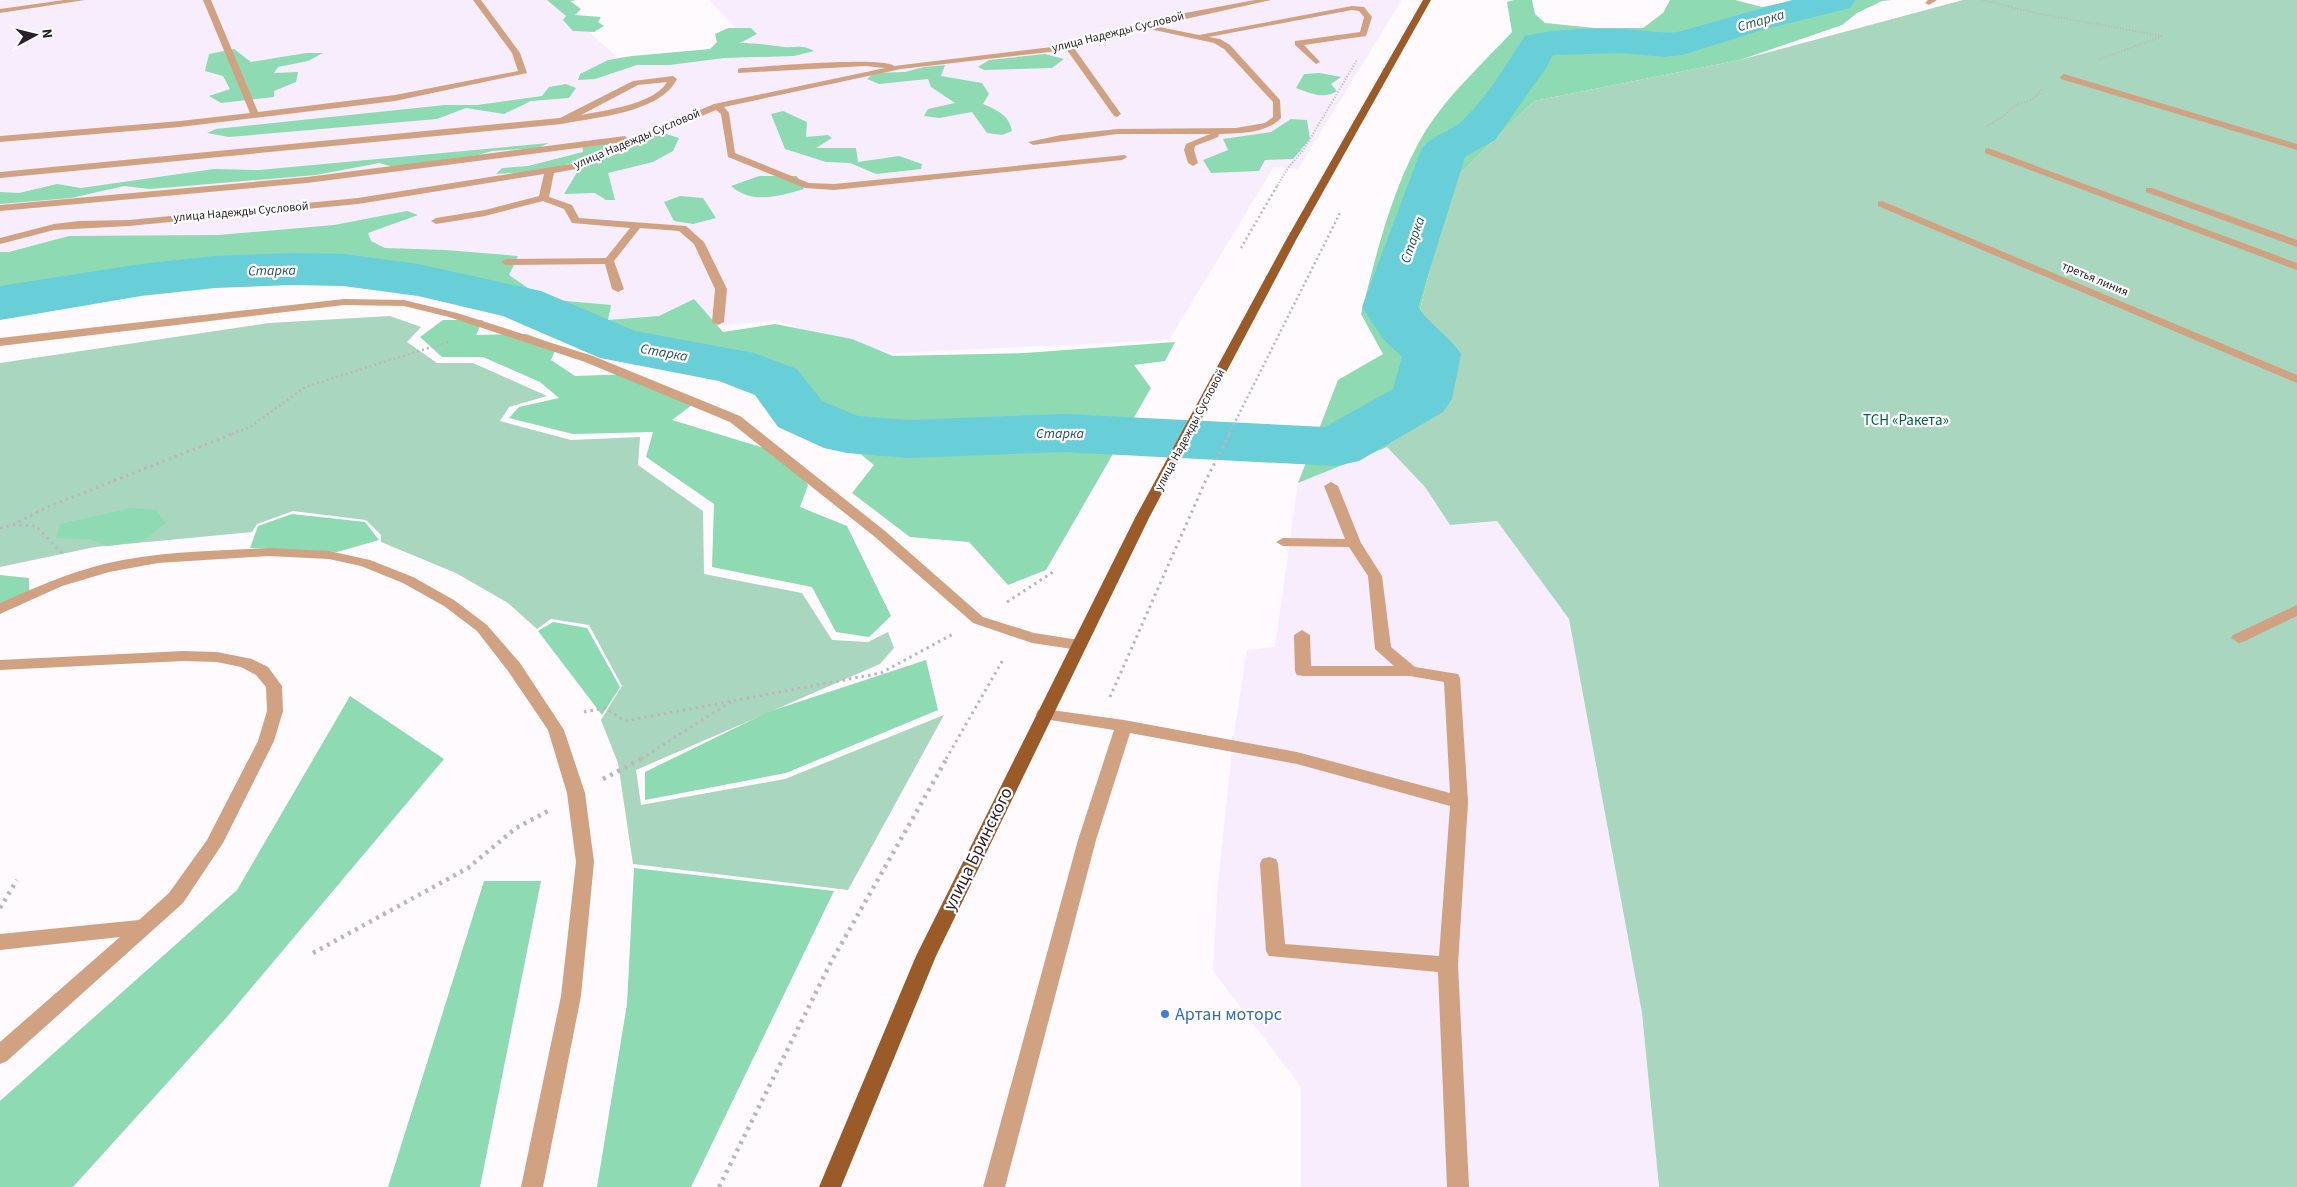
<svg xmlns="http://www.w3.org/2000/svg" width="2297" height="1187" viewBox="0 0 2297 1187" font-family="'Source Sans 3',sans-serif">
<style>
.industrial{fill:#f8edfd}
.green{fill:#a9d6be}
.forest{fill:#8ddab3}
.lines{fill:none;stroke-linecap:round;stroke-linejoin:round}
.river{fill:#68ced8;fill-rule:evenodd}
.path-far3{stroke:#bcb6bb;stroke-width:2;stroke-dasharray:1 2;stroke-linecap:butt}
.path-far2{stroke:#bcb6bb;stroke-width:2.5;stroke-dasharray:2 3;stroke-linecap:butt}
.path-far1{stroke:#bcb6bb;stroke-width:3;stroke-dasharray:2.5 4;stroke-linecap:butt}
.path{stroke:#bcb6bb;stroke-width:4.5;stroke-dasharray:3 5;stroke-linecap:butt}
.minor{fill:#d0a282;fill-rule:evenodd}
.major{fill:#9a5b28;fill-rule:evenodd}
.shop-dot{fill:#3f7fe0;stroke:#fff;stroke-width:2}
.labels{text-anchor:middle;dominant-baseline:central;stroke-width:4.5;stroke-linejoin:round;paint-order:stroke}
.far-street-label{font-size:12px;fill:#2a2029;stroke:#fff}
.far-water-label{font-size:14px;font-style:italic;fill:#245256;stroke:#fff}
.park-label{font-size:15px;fill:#006542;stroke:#fff}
.near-street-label{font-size:18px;fill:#2a2029;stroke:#fff}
.near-shop-label{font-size:18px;fill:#366cbe;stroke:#fff;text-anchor:start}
</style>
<rect width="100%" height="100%" fill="#fffafe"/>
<path class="industrial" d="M 9,0 L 553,0 L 625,64 L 755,49 L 709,0 L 1402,0 L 1298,169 L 1274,167 L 1169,340 L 894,353 L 846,346 L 776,320 L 639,334 L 388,263 L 0,270 L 0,1 Z
M 1387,447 L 1425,487 L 1450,525 L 1497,521 L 1569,619 L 1642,1013 L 1659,1187 L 1301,1187 L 1301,1087 L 1213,971 L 1217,894 L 1233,739 L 1247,650 L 1275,647 L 1298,483 Z"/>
<path class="green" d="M 1963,0 L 2297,0 L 2297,1187 L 1659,1187 L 1642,1013 L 1569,619 L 1497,521 L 1450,525 L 1425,487 L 1387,447 L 1427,404 L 1443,354 L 1419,314 L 1451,182 L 1534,101 L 1740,60 Z
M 390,316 L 421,327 L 407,342 L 437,363 L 473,363 L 547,396 L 509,407 L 500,421 L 571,440 L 640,437 L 638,465 L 703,511 L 704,574 L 802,593 L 832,640 L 868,642 L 888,632 L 894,648 L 880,664 L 636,770 L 641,805 L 785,779 L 944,715 L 848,890 L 633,864 L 618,763 L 601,720 L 622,686 L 589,625 L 551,619 L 537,629 L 508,603 L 456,573 L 381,542 L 381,535 L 366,520 L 293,511 L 257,524 L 252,532 L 95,547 L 0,567 L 0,363 L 269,323 Z"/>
<path class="forest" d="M 547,0 L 577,0 L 570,1 L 581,9 L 575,15 L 601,17 L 598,22 L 604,26 L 594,32 L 573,31 L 563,20 L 566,16 Z
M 1514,0 L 1532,0 L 1535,14 L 1545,23 L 1595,28 L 1643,28 L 1663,13 L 1670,0 L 1735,0 L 1762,7 L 1797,0 L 1892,0 L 1882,1 L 1857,13 L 1842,25 L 1740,60 L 1534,101 L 1451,182 L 1419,314 L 1443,354 L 1427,404 L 1387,447 L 1298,483 L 1338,380 L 1383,354 L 1361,314 C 1377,252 1392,186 1426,130 C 1449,94 1483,63 1512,32 L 1507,2 Z
M 728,28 L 751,28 L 757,34 L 740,43 C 755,43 769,45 784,47 C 797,48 801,44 814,51 L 794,56 L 724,58 L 670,65 L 637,65 L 595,79 L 578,80 L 580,74 L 608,60 L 632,56 L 710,49 L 717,42 L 715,34 Z
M 234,49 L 251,62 L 306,53 L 323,53 L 308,61 L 278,67 L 274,73 L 298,72 L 296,82 L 274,91 L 274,97 L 221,103 L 209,96 L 230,89 L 223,76 L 205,71 L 209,54 Z
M 1045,54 L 1064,59 L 1052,68 L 984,70 L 978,67 L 989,60 Z
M 945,65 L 941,76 L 982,83 L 989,94 L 983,104 C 997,110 1009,115 1012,131 L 1002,135 L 987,133 L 972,112 L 939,118 L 924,116 L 928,109 L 955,103 L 931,87 L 928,79 L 879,84 L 867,79 L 874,73 L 905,72 L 924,67 Z
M 1320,73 L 1341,77 L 1331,84 L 1337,91 C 1324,100 1310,93 1296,88 L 1304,74 Z
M 566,84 L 576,88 L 569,98 L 531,101 L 504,114 L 466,108 L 437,119 L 229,137 L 207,133 L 216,129 L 445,105 L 477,105 L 542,96 L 549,87 Z
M 783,111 L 807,122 L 806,137 L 828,135 L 832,138 L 816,148 L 856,148 L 858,162 L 899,156 L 922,164 L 921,169 L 876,174 L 850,163 L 826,162 L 785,149 L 771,114 Z
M 1291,119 L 1307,120 L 1310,139 L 1293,159 L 1265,160 L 1259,171 L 1211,173 L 1203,160 L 1228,150 L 1223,139 L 1271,132 Z
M 663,133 L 679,138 L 673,151 L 653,162 L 608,173 L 615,200 L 606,200 L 595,193 L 564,194 L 579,169 L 572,163 L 543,171 L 496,174 L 502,168 L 528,166 L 583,152 L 582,142 L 600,140 L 622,150 L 636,142 Z
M 549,143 L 538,148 L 492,151 L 478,155 L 394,167 L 379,163 L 316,175 L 150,189 L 124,186 L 71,198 L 0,204 L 0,192 L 19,193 L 57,184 L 81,188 L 214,169 L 259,170 Z
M 759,176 L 797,176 L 804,189 C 779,196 752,205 731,186 Z
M 680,196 L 703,198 L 716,218 L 693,224 L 674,221 L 664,202 Z
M 407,211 L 418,215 L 368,233 L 371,241 L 385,248 L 446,250 L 518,256 L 509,275 L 544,299 L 611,305 L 608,320 L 659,316 L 694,299 L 723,332 L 775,324 L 852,339 L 893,356 L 1025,353 L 1175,342 L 1165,361 L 1134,365 L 1151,388 L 1046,570 L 1008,585 L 969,542 L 910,537 L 852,493 L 874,465 L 842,439 L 717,376 L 614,337 L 571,316 L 442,292 L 364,281 L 168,280 L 0,310 L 0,252 L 9,252 L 69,236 L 219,235 L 334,225 Z
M 443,320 L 483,320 L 476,335 L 527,334 L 557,346 L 551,360 L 575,376 L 632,374 L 692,405 L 672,420 L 787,455 L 808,485 L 800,507 L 847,526 L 891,616 L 869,637 L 836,632 L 812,587 L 712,567 L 714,504 L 646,457 L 653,432 L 573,434 L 509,418 L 519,407 L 559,398 L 540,382 L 483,357 L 442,357 L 420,337 Z
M 132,508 L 156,510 L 166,523 L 143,541 L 108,546 L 89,539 L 56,538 L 60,524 Z
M 292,514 L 365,522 L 379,540 L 337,552 L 250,548 L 258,526 Z
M 0,575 L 29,578 L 29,600 L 0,609 Z
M 553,622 L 587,628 L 620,687 L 602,715 L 538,631 Z
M 926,660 L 938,710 L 786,773 L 645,800 L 645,772 L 768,712 Z
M 350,696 L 444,759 L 226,1018 L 73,1187 L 0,1187 L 0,1101 L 237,890 Z
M 634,868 L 834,891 L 691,1187 L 597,1187 L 627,1004 Z
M 484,881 L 541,881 L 480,1187 L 388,1187 Z"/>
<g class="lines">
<path class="river" d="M 1792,0 L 1855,0 L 1850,8 L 1762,30 L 1682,55 L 1664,57 L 1622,53 L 1553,55 L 1546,68 L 1495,140 L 1465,157 L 1418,307 C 1430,325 1449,336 1461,354 L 1452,399 L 1443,412 L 1359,461 L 1336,466 L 1063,452 L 909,458 L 847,453 L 824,448 L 778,427 L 755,395 L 719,381 L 600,358 L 503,316 L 418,296 L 343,286 L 291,285 L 215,288 L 141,296 L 0,320 L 0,286 L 141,264 L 215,256 L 291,253 L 343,254 L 418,264 L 541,291 L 635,331 L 754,353 L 797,369 L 822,401 L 858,416 L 909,420 L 1063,414 L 1325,427 L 1393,389 L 1402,357 L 1384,340 L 1362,307 L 1421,150 C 1433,133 1451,133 1464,119 C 1489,95 1506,64 1525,36 C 1553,29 1594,28 1623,29 C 1642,30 1659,34 1678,32 Z"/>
<path class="path-far3" d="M 1982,0 L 2040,14 L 2163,36 L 2097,60
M 1987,126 L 2004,116 L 2015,105 L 2035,98 L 2042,88
M 1276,188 L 1288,168 L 1304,149 L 1357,60"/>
<path class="path-far2" d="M 1241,248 L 1277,186
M 232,434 L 250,427 L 305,387 L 451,341
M 1229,434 L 1341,211"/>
<path class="path-far1" d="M 13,525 L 45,508 L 235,433
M 0,528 L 13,525 L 36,526 L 62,553
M 1007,602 L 1053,572
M 1110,697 L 1205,482 L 1230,433
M 584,712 L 605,708 L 625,721 L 881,673 L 953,634
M 641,759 L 732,701
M 946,759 L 1004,658"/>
<path class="path" d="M 603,779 L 643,758
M 0,908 L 17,880
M 313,953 L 468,868 L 516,828 L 548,811
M 719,1187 L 831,962 L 947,758"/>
<path class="minor" d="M 64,0 L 85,0 L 0,13 L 0,9 Z
M 203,0 L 211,0 L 258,112 L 395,95 L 518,71 L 512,53 L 473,0 L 481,0 L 520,53 L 527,73 L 395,101 L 180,127 L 0,142 L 0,136 L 180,121 L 250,113 Z
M 1255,0 L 1271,0 L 1154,26 L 1199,35 L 1352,6 L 1364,7 L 1372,17 L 1366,36 L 1304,45 L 1320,62 L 1316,64 L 1295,45 L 1295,41 L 1360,32 L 1364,17 L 1359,11 L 1352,10 L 1209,37 L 1220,39 L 1230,45 L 1280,100 L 1281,118 C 1266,134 1239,133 1219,134 L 1218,137 L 1195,146 L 1194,150 L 1198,163 L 1193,166 L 1188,163 L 1184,150 L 1186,144 L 1210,134 L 1118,134 L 1033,145 L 1028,142 L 1061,135 L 1118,129 L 1236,128 L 1265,123 L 1273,117 L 1273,102 L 1224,49 L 1214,43 L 1145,28 L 1074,48 L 1121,114 L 1117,117 L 1114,116 L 1067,50 L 901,69 L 724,107 L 729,113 L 735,153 L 809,183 L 834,184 L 1125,155 L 1127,157 L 1122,160 L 834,190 L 805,188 L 728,157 L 721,114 L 716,110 L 576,169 L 554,173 L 549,197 L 572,205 L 579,218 L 686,226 L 704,242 L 727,289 L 724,322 L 718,325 L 712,322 L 715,289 L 694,244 L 679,231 L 640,228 L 614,261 L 624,289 L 618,292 L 612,289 L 605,264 L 506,265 L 501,262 L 506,259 L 606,258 L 630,228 L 572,223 L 564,209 L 543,201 L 485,216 L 436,224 L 431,221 L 436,218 L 485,210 L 539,196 L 544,174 L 358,204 L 129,226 L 54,230 L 0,244 L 0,238 L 54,224 L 79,221 L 129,220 L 358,198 L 571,164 L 624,142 L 307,183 L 0,211 L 0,205 L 307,177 L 625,136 L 629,140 L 714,104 L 885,68 L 865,66 L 738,73 L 738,69 L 741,68 C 764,67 882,56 894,66 L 1069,45 L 1185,13 Z
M 1928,0 L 1937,0 L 1929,5 L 1925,3 Z
M 2064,74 L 2297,144 L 2297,150 L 2061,79 L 2060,77 Z
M 673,76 L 677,79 C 660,113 596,117 562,124 L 0,178 L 0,172 L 560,118 L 633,81 ZM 667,82 C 655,104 603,111 581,115 L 638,85 Z
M 1988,148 L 2297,263 L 2297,270 L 1985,153 L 1985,149 Z
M 2146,188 L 2152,188 L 2297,240 L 2297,247 L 2146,192 Z
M 1882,201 L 2297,375 L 2297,383 L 1878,206 L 1878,202 Z
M 344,299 L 404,300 L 457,313 L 593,356 L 740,416 L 885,531 L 983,617 L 1034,633 L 1079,640 L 1087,645 L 1079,650 L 1032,643 L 973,623 L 875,537 L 730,422 L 585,362 L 449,317 L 404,306 L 344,305 L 0,346 L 0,338 Z
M 1331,482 L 1338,486 L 1361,543 L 1382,576 L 1391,647 L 1415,667 L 1452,673 L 1458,674 L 1460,678 L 1468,802 L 1458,965 L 1469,1187 L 1447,1187 L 1438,972 L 1269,956 L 1266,951 L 1260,864 L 1262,859 L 1269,857 L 1276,859 L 1278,864 L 1285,944 L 1439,956 L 1450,806 L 1297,764 L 1130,733 L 1096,840 L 1005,1187 L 983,1187 L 1078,840 L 1114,730 L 1044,719 L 1038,718 L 1036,714 L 1038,710 L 1044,709 L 1124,720 L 1297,752 L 1450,793 L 1444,682 L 1410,676 L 1303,676 L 1297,675 L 1295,671 L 1294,635 L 1302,630 L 1310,635 L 1311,666 L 1394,666 L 1375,649 L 1368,576 L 1349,547 L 1283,546 L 1276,542 L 1283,538 L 1345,539 L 1324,486 Z
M 269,548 L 329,551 L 370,560 L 413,577 L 454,600 L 487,625 L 520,663 L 564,730 L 585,793 L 594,862 L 581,996 L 543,1187 L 521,1187 L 561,996 L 576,862 L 567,793 L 548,730 L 508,671 L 477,631 L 444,606 L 403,583 L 361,566 L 329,559 L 269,556 L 158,563 L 109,572 L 62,586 L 0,614 L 0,603 C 34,588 68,573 104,564 C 158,551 214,551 269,548 Z
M 2297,605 L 2297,616 L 2245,641 L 2239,643 L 2231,638 L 2233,635 Z
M 183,651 L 217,652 L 252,659 L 268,667 L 282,686 L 283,711 L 274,741 L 223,843 L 183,903 L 7,1061 L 0,1064 L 0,1042 L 120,937 L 0,950 L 0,934 L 139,920 L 169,893 L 207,840 L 258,741 L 267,711 L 266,687 L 256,675 L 241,667 L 217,662 L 183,661 L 0,670 L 0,660 Z"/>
<path class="major" d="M 1423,0 L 1431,0 L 1296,240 L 1149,518 L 936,956 L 841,1187 L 819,1187 L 916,956 L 1135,518 L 1286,240 Z"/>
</g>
<circle class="shop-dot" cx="1165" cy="1014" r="5"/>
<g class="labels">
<g class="far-street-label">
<text transform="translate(1118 32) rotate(-14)">улица Надежды Сусловой</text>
<text transform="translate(637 139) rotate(-23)">улица Надежды Сусловой</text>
<text transform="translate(241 212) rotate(-5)">улица Надежды Сусловой</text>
<text transform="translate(2095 279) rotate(23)">третья линия</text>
<text transform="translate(1190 430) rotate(-62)">улица Надежды Сусловой</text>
</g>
<g class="far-water-label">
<text transform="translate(1761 21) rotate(-16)">Старка</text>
<text transform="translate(1413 240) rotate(-71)">Старка</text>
<text transform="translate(272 271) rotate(-1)">Старка</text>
<text transform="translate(664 353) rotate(10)">Старка</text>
<text x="1060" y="434">Старка</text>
</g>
<g class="park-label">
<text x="1906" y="420">ТСН «Ракета»</text>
</g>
<g class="near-street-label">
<text transform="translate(978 849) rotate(-64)">улица Бринского</text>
</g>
<g class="near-shop-label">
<text x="1175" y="1014">Артан моторс</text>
</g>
</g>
<g transform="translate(35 35) rotate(83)" stroke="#ffffff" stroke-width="4" paint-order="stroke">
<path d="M0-4L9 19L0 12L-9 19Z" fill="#2a2029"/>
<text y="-8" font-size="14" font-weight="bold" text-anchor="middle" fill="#2a2029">N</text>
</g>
</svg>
